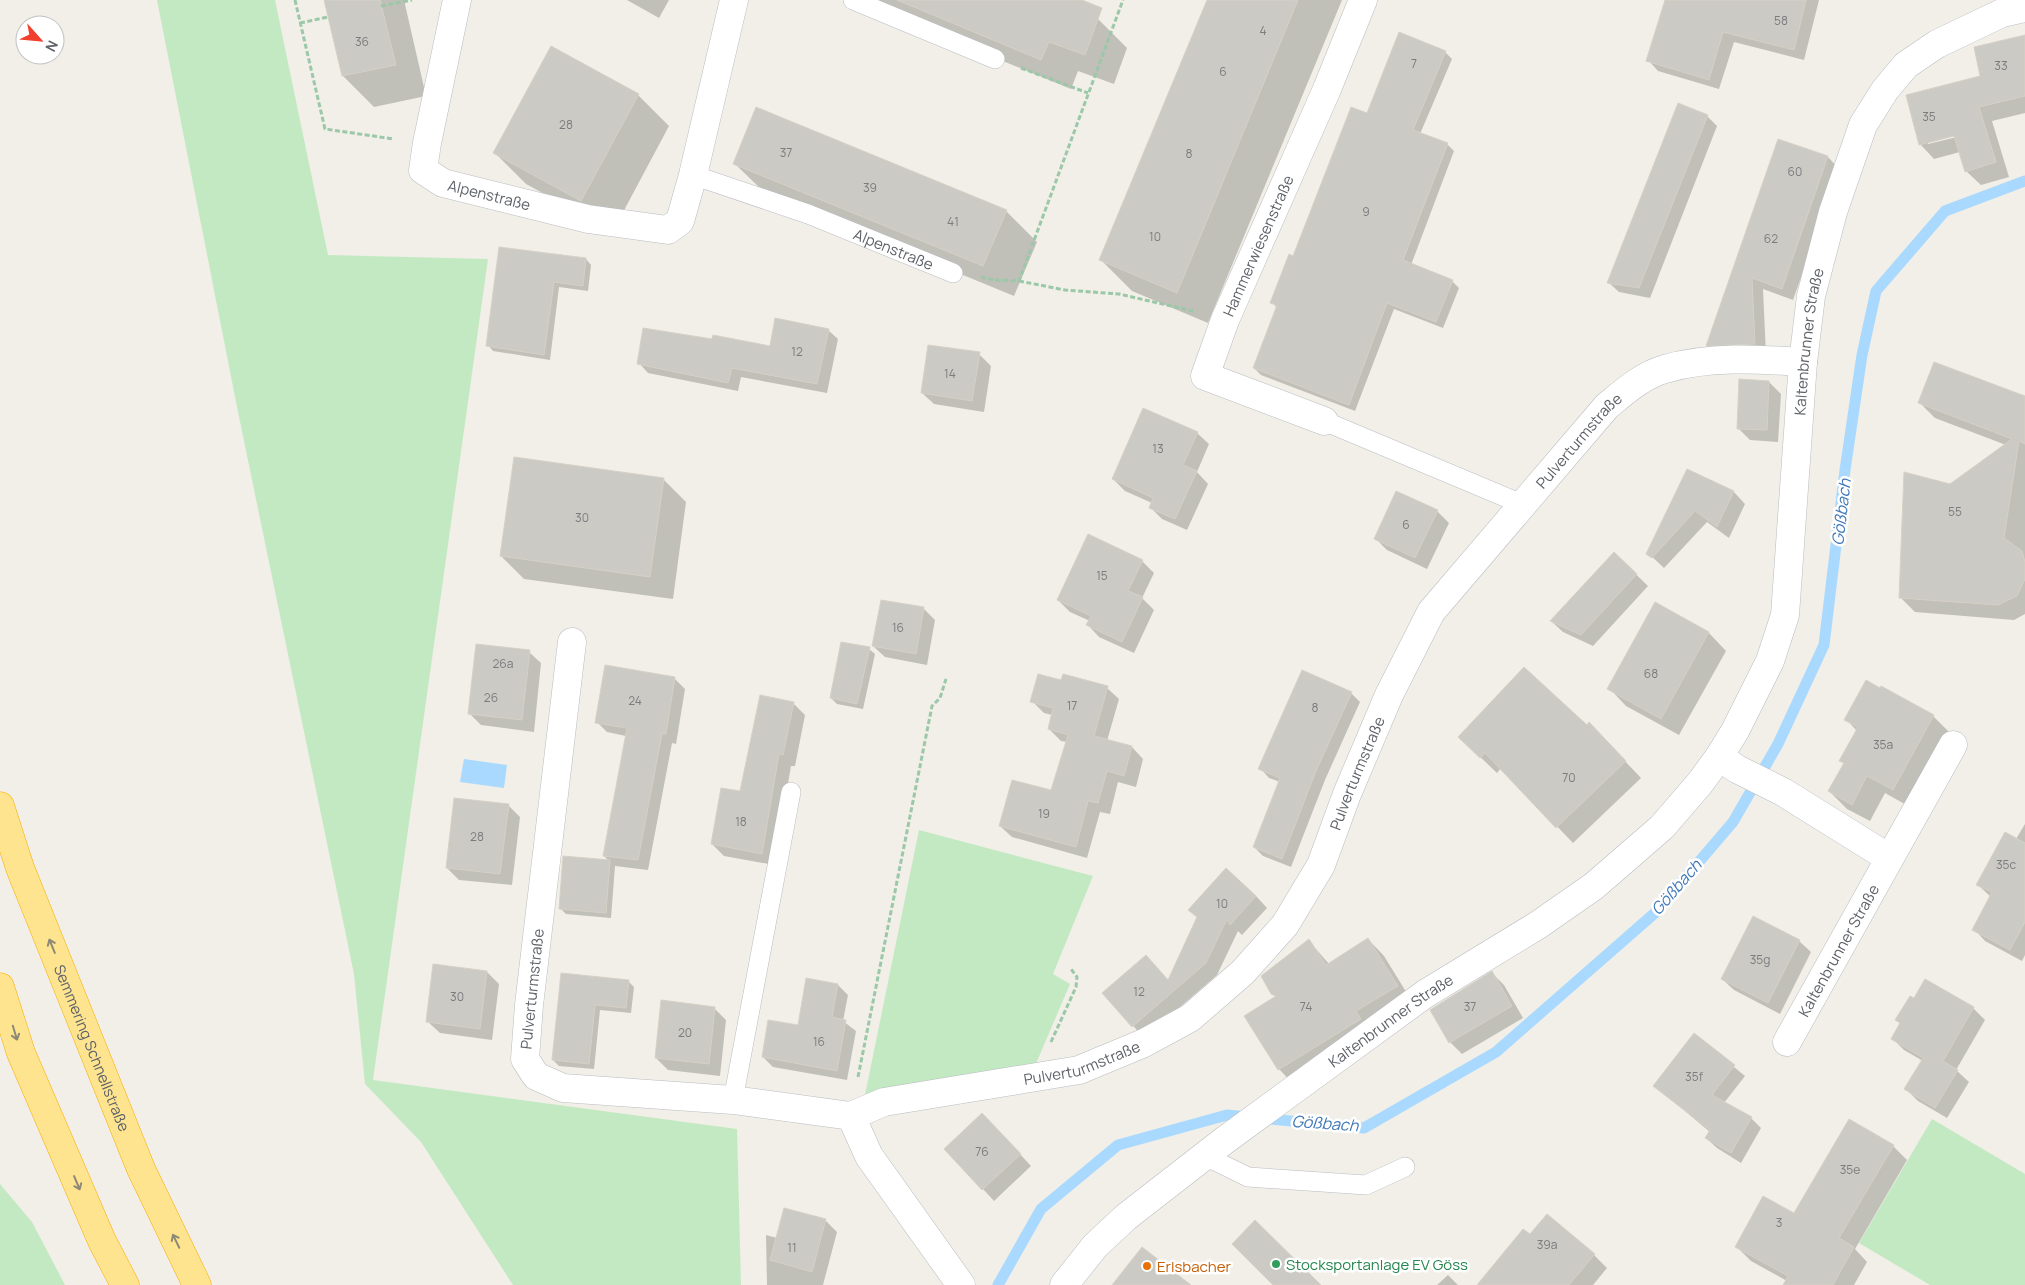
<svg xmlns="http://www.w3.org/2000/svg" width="2025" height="1285" viewBox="0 0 2025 1285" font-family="Manrope,sans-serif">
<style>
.green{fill:#c3e9c3}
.water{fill:#a9d9ff}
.shadow{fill:#0003;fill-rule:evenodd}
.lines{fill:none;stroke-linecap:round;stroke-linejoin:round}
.stream{stroke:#a9d9ff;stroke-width:11}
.building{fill:#cccac4;stroke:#d6d1c5}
.service-casing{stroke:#b9bcc1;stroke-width:20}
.minor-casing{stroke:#b9bcc1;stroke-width:29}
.motorway-casing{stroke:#f8ad00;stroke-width:29}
.path{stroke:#9ac8a8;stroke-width:3;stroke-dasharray:5 2.5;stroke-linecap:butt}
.service{stroke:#fff;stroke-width:19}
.minor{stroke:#fff;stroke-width:28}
.motorway{stroke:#ffe490;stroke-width:28}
.oneway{stroke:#8e8974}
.leisure-dot{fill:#2e9e5b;stroke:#fff;stroke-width:2}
.food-dot{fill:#e8710a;stroke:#fff;stroke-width:2}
.labels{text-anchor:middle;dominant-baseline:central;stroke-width:5;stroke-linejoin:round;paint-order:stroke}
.number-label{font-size:12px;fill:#7a7c7f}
.street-label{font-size:15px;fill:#5e6268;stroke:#fff}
.leisure-label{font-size:15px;fill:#27864d;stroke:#fff;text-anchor:start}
.food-label{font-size:15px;fill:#c56008;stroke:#fff;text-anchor:start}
.water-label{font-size:16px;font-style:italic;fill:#3f78b8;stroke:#fff}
</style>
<rect width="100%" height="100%" fill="#f1efe7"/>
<path class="green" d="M 157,0 L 275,0 L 328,255 L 488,259 L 373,1080 L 737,1129 L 741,1285 L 513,1285 L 421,1142 L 365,1084 L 354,974 L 237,407 Z
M 919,830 L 1093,876 L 1053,974 L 1070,984 L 1035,1066 L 865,1095 Z
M 1932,1119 L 2025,1174 L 2025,1285 L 1930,1285 L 1859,1243 Z
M 0,1184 L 32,1222 L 65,1285 L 0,1285 Z"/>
<path class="water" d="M 464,759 L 507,765 L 504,788 L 460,782 Z"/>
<path class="shadow" d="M 326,0 L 404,0 L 426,96 L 374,107 L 343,76 Z
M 627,0 L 669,0 L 659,18 Z
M 855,0 L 1052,0 L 1098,19 L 1127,48 L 1114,84 L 1078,71 L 1071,89 Z
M 1208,0 L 1342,0 L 1208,323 L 1132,291 L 1101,260 Z
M 1677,0 L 1819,0 L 1804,60 L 1734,42 L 1719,89 L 1658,71 L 1648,60 Z
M 2025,36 L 2025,113 L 1992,121 L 2009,177 L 1981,185 L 1966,171 L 1960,152 L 1934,159 L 1920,144 L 1982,77 ZM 1960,133 L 1961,136 L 1928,144 L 1928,141 Z
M 1445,52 L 1452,59 L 1420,134 L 1447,144 L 1454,151 L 1411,265 L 1452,281 L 1459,288 L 1443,328 L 1394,309 L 1355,411 L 1261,375 L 1254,368 L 1277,308 L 1272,302 L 1368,114 Z
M 638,95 L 669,126 L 613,231 L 526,184 L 495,153 Z
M 1707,116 L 1717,126 L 1650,298 L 1619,292 L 1608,282 Z
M 1828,157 L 1839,169 L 1793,300 L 1763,289 L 1766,355 L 1719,357 L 1707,345 Z
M 734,163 L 1006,211 L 1037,242 L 1014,296 L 766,194 Z
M 500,248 L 586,259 L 591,265 L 588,291 L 559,287 L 550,360 L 493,351 L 488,345 Z
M 828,330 L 838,339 L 827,393 L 741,377 L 738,391 L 648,373 L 639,363 L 771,348 Z
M 979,354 L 991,366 L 984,412 L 934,404 L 922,393 Z
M 1769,382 L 1781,394 L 1778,442 L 1750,440 L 1738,428 Z
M 2025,398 L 2025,614 L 2014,620 L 1915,612 L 1900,597 L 1950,485 L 2006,445 L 1935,418 L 1920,403 Z
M 1197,433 L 1209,444 L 1197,472 L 1208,484 L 1187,530 L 1162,519 L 1150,507 L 1152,503 L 1125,491 L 1113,479 Z
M 1687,470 L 1734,492 L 1745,504 L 1729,538 L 1707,522 L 1664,568 L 1648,553 Z
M 663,479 L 686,502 L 673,599 L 524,579 L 501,556 Z
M 1437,511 L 1449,523 L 1427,569 L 1387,550 L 1375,538 Z
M 1614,553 L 1648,586 L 1593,646 L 1563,632 L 1551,621 Z
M 1142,561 L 1154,573 L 1142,598 L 1154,610 L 1134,653 L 1099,637 L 1088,625 L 1090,621 L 1070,612 L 1058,600 Z
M 1656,604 L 1709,633 L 1726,651 L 1679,735 L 1626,706 L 1609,688 Z
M 923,608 L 935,620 L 927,665 L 885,657 L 873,646 Z
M 869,649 L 875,654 L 863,709 L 837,704 L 831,698 Z
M 529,652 L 541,663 L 534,732 L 481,725 L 469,713 Z
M 674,678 L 685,689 L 676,744 L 672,743 L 648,870 L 615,866 L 611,918 L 566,914 L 561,909 L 609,861 L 604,856 L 626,736 L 607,732 L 597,722 Z
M 1062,681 L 1107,688 L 1119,699 L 1107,741 L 1132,747 L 1143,759 L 1136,787 L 1118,782 L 1110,814 L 1100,812 L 1087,858 L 1012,837 L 1000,826 L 1052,792 L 1067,742 L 1061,741 L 1049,729 L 1052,715 L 1044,713 L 1032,701 Z
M 1882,687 L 1933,716 L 1951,734 L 1910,807 L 1885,793 L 1870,821 L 1847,809 L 1829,791 L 1845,764 L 1841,761 L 1857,731 L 1846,719 Z
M 1351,693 L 1360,702 L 1325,780 L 1291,867 L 1263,856 L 1254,847 L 1280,782 L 1269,778 L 1260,768 Z
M 793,703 L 805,715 L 795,766 L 791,766 L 774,865 L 724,856 L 712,844 Z
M 1587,727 L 1604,739 L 1641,778 L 1573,843 L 1501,768 L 1497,773 L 1476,753 Z
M 508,805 L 520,817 L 512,885 L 459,880 L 447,868 Z
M 2025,824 L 2025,955 L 2022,961 L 1985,941 L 1974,929 L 1991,897 L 1978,885 L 2016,839 Z
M 1256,896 L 1267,908 L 1242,935 L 1238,931 L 1217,975 L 1144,1038 L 1104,993 L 1168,981 L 1198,918 Z
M 1368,939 L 1384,956 L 1413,1003 L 1295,1086 L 1279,1069 L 1276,997 L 1272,993 L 1309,941 L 1329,964 Z
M 1799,941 L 1811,952 L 1780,1014 L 1734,990 L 1722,979 Z
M 487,972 L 499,984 L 492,1040 L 440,1033 L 428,1022 Z
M 1492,973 L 1504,985 L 1523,1018 L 1462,1054 L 1450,1042 Z
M 562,974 L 628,981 L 634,987 L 631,1013 L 600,1010 L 594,1069 L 559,1066 L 553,1060 Z
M 838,985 L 848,995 L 843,1021 L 856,1031 L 847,1080 L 773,1067 L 763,1057 L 799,1026 Z
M 714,1008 L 726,1020 L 720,1076 L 668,1070 L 656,1058 Z
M 1973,1008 L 1985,1020 L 1956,1070 L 1969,1082 L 1947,1118 L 1918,1101 L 1906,1089 L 1923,1061 L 1904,1050 L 1892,1038 L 1901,1024 L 1897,1020 Z
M 1695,1035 L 1745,1076 L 1724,1103 L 1751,1118 L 1761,1128 L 1741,1163 L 1717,1148 L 1706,1138 L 1710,1132 L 1655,1086 Z
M 1850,1121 L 1893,1146 L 1907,1160 L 1855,1249 L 1867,1262 L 1854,1285 L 1784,1285 L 1787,1281 L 1751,1261 L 1737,1247 L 1794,1215 Z
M 994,1126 L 1031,1166 L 994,1201 L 983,1189 Z
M 825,1220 L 837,1232 L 823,1285 L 767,1285 L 766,1235 L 777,1238 Z
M 1530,1236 L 1594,1255 L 1607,1268 L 1593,1285 L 1479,1285 Z
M 1448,1275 L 1458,1285 L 1437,1285 Z"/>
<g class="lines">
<path class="stream" d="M 998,1285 L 1041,1209 L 1118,1145 L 1227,1115 L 1364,1128 L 1496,1052 L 1656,912 L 1733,822 L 1778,744 L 1824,645 L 1845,470 L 1862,355 L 1876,291 L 1945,211 L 2025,181"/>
</g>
<path class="building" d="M 324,0 L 380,0 L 396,65 L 342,76 Z
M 897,0 L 1082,0 L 1102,8 L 1085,55 L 1049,42 L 1041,60 Z
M 1207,0 L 1298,0 L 1177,293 L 1099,260 Z
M 1665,0 L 1806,0 L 1794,50 L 1723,32 L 1709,80 L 1646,61 Z
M 1399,32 L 1446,51 L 1413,130 L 1448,143 L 1403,260 L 1453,280 L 1436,322 L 1387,303 L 1349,405 L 1253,368 L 1277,305 L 1270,303 L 1289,254 L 1293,256 L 1351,107 L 1367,113 Z
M 2025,35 L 2025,96 L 1979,107 L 1996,162 L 1965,172 L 1954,136 L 1919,145 L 1906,95 L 1980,76 L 1974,47 Z
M 551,46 L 639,94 L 581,201 L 493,153 Z
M 1678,103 L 1708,115 L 1639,288 L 1607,283 Z
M 756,107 L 1007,210 L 983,266 L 733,164 Z
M 1778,139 L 1828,156 L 1782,289 L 1752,278 L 1755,344 L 1706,346 Z
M 499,247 L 586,258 L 583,286 L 554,282 L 544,355 L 486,346 Z
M 775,318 L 829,329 L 817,384 L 732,368 L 728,383 L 637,364 L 643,328 L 712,339 L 713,335 L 770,346 Z
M 928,345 L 980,352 L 972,401 L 921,393 Z
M 1934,362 L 2025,396 L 2025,444 L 2019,441 L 2004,538 L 2022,551 L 2025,562 L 2025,579 L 2017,596 L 1998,605 L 1899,598 L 1904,472 L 1950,484 L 2012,439 L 1918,403 Z
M 1739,379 L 1769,381 L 1767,430 L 1737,429 Z
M 1143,408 L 1198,432 L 1183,465 L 1197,471 L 1175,519 L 1149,508 L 1153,498 L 1112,479 Z
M 514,457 L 664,478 L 650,577 L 500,556 Z
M 1687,469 L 1734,491 L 1717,527 L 1695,511 L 1652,558 L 1646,554 Z
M 1396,491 L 1438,510 L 1415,558 L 1374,539 Z
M 1088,534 L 1143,560 L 1128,591 L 1143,597 L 1122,642 L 1086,625 L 1091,616 L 1057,600 Z
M 1614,552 L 1637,574 L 1581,635 L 1550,621 Z
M 881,600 L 924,607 L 916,654 L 872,646 Z
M 1655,602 L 1709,632 L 1661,719 L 1607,689 Z
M 841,642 L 870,647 L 857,704 L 830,698 Z
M 476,644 L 530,650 L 522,720 L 468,714 Z
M 605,665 L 675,677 L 666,734 L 662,734 L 638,860 L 603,856 L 627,728 L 595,723 Z
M 1524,667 L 1587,725 L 1589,722 L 1626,761 L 1556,828 L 1485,753 L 1480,758 L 1458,737 Z
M 1302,670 L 1352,692 L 1316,771 L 1282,859 L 1253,847 L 1280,778 L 1258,769 Z
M 1038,674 L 1061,680 L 1063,674 L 1108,686 L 1094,736 L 1132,746 L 1124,776 L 1107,771 L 1098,803 L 1088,801 L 1076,847 L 999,826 L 1012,780 L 1051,790 L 1068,735 L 1048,729 L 1053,708 L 1030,702 Z
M 1866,680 L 1880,688 L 1881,686 L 1934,715 L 1893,790 L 1867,776 L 1852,805 L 1828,791 L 1844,763 L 1839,761 L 1858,727 L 1844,720 Z
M 760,695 L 794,702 L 783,755 L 779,754 L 762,854 L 711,844 L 721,788 L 740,791 Z
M 454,798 L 509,804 L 500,874 L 446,868 Z
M 2005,832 L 2025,843 L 2025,922 L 2010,950 L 1972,930 L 1992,892 L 1976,885 Z
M 563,856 L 610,860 L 606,913 L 559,909 Z
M 1226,868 L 1256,896 L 1230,925 L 1227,919 L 1206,963 L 1132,1027 L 1102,993 L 1146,955 L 1168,980 L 1197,917 L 1188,910 Z
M 1753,916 L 1800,940 L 1768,1003 L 1721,979 Z
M 1368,938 L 1398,986 L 1356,1011 L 1361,1019 L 1278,1070 L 1244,1016 L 1276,996 L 1271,994 L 1261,976 L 1309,939 L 1326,965 Z
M 433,964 L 487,971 L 480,1029 L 426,1022 Z
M 1492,971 L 1512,1006 L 1449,1043 L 1430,1010 Z
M 561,973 L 629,980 L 626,1008 L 595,1005 L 589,1064 L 552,1060 Z
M 806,978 L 838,984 L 832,1017 L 846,1020 L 837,1071 L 762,1057 L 768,1020 L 798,1025 Z
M 1925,979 L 1974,1007 L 1943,1061 L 1958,1070 L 1935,1108 L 1904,1089 L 1923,1058 L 1891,1039 L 1900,1023 L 1895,1020 L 1910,996 L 1914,998 Z
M 661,1000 L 715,1007 L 709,1064 L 655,1058 Z
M 1694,1033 L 1735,1065 L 1712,1095 L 1752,1117 L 1731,1153 L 1705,1138 L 1710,1130 L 1653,1086 Z
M 982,1113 L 1021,1154 L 982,1190 L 944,1149 Z
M 1849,1119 L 1894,1145 L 1839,1238 L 1854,1247 L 1833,1285 L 1783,1285 L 1788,1276 L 1735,1247 L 1763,1196 L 1794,1213 Z
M 784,1208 L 826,1219 L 812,1272 L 770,1260 Z
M 1547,1214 L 1595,1254 L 1569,1285 L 1477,1285 L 1523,1229 L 1530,1234 Z
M 1255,1220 L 1321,1285 L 1273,1285 L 1232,1244 Z
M 1142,1247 L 1191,1285 L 1112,1285 Z"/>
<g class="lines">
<defs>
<g id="service">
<path d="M 853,0 L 995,59"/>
<path id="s1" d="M 693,175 L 808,214 L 953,273"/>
<path d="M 1324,421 L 1524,505"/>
<path d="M 733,1100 L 791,792"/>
<path d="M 1205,1156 L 1248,1177 L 1366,1185 L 1405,1167"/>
</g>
<g id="minor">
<path id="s2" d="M 457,0 L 427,143 L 423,170 L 443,183 L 588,219 L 668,230 L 680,221 L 693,175 L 734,0"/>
<path id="s3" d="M 1324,421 L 1205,376 L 1225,320 L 1327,89 L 1363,0"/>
<path d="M 572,642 L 529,1005 L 525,1059 L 536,1076 L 563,1088 L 733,1100 L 851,1116 L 869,1156 L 961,1285"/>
<path d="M 1719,757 L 1737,769 L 1783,792 L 1889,858"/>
<path id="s4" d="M 1787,1042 L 1953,745"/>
<path id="s5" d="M 851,1116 L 884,1102 L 1079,1070 L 1144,1043 L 1190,1018 L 1243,972 L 1285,925 L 1321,865 L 1347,794 L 1389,695 L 1431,612 L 1607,406 C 1624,392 1643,375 1665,369 C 1708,356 1758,359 1803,362"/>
<path id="s6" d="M 1064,1285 L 1095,1246 L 1126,1217 L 1225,1140 L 1425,994 L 1538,925 L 1594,886 L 1662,827 L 1700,783 L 1719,757 L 1735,731 L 1770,661 L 1785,615 L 1803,362 L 1811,296 L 1833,212 L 1863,125 L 1885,90 L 1906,65 L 1937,44 L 2002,13 L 2025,8"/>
</g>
<g id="motorway">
<path id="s7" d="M 0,806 L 20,868 L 141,1169 L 197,1285"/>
<path d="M 0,987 L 21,1053 L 102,1241 L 125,1285"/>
</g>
</defs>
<use href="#service" class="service-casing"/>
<use href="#minor" class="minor-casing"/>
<use href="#motorway" class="motorway-casing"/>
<path class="path" d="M 295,0 L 325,129 L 394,139
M 381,6 L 412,0
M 300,23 L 328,17
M 1021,68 L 1088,93
M 981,277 L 994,280 L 1019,281 L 1123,0
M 1019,281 L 1065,290 L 1119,294 L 1193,311
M 1051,1042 L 1076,987 L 1077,977 L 1071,969
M 858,1077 L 932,706 L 940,698 L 946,679"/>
<use href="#service" class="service"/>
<use href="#minor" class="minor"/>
<use href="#motorway" class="motorway"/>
</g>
<defs><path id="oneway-shaft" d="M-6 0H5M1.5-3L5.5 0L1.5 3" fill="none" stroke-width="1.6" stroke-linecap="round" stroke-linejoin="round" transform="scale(1.25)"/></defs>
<g class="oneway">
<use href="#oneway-shaft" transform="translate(52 946) rotate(-112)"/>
<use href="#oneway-shaft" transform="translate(15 1033) rotate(73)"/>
<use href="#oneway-shaft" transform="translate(77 1183) rotate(67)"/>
<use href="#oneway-shaft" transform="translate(176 1241) rotate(-116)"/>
</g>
<circle class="leisure-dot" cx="1276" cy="1264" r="5"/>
<circle class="food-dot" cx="1147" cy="1266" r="5"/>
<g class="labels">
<g class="number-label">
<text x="1781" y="20">58</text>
<text x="1263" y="30">4</text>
<text x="362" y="41">36</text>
<text x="1414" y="63">7</text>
<text x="2001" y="65">33</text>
<text x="1223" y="71">6</text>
<text x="1929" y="116">35</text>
<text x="566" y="124">28</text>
<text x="786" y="152">37</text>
<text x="1189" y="153">8</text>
<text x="1795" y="171">60</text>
<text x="870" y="187">39</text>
<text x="1366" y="211">9</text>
<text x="953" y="221">41</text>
<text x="1155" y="236">10</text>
<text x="1771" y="238">62</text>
<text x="797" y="351">12</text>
<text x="950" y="373">14</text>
<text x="1158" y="448">13</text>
<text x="1955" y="511">55</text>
<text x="582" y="517">30</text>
<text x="1406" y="524">6</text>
<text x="1102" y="575">15</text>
<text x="898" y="627">16</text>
<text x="503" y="663">26a</text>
<text x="1651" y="673">68</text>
<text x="491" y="697">26</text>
<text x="635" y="700">24</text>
<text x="1072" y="705">17</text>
<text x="1315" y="707">8</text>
<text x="1883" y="744">35a</text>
<text x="1569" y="777">70</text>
<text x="1044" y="813">19</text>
<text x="741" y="821">18</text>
<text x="477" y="836">28</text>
<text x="2006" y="864">35c</text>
<text x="1222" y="903">10</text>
<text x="1760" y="959">35g</text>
<text x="1139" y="991">12</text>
<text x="457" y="996">30</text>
<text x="1306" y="1006">74</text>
<text x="1470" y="1006">37</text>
<text x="685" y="1032">20</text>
<text x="819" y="1041">16</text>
<text x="1694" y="1076">35f</text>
<text x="982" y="1151">76</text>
<text x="1850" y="1169">35e</text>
<text x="1779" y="1222">3</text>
<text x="1547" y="1244">39a</text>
<text x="792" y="1247">11</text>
</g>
<g class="street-label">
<text stroke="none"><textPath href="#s2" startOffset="245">Alpenstraße</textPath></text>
<text stroke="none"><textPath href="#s3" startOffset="268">Hammerwiesenstraße</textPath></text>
<text stroke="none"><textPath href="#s1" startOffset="214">Alpenstraße</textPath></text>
<text stroke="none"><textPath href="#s6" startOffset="1278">Kaltenbrunner Straße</textPath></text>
<text stroke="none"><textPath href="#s5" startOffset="1062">Pulverturmstraße</textPath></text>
<text stroke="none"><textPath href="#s5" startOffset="658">Pulverturmstraße</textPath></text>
<text stroke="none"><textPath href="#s4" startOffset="105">Kaltenbrunner Straße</textPath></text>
<text transform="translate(532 989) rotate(-84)">Pulverturmstraße</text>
<text stroke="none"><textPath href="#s6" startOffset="422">Kaltenbrunner Straße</textPath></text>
<text stroke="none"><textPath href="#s7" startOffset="259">Semmering Schnellstraße</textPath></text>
<text stroke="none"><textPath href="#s5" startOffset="238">Pulverturmstraße</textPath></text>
</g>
<g class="leisure-label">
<text x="1286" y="1264">Stocksportanlage EV Göss</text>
</g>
<g class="food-label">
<text x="1157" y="1266">Erlsbacher</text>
</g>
<g class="water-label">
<text transform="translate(1841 512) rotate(-83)">Gößbach</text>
<text transform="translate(1676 887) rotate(-49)">Gößbach</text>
<text transform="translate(1325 1123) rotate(4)">Gößbach</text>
</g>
</g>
<g transform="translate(40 40) rotate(117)"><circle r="24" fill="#ffffff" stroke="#bfc0c3"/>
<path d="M0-4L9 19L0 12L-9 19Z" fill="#f23e2c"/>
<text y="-8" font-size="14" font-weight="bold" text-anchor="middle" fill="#5e6268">N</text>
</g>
</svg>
